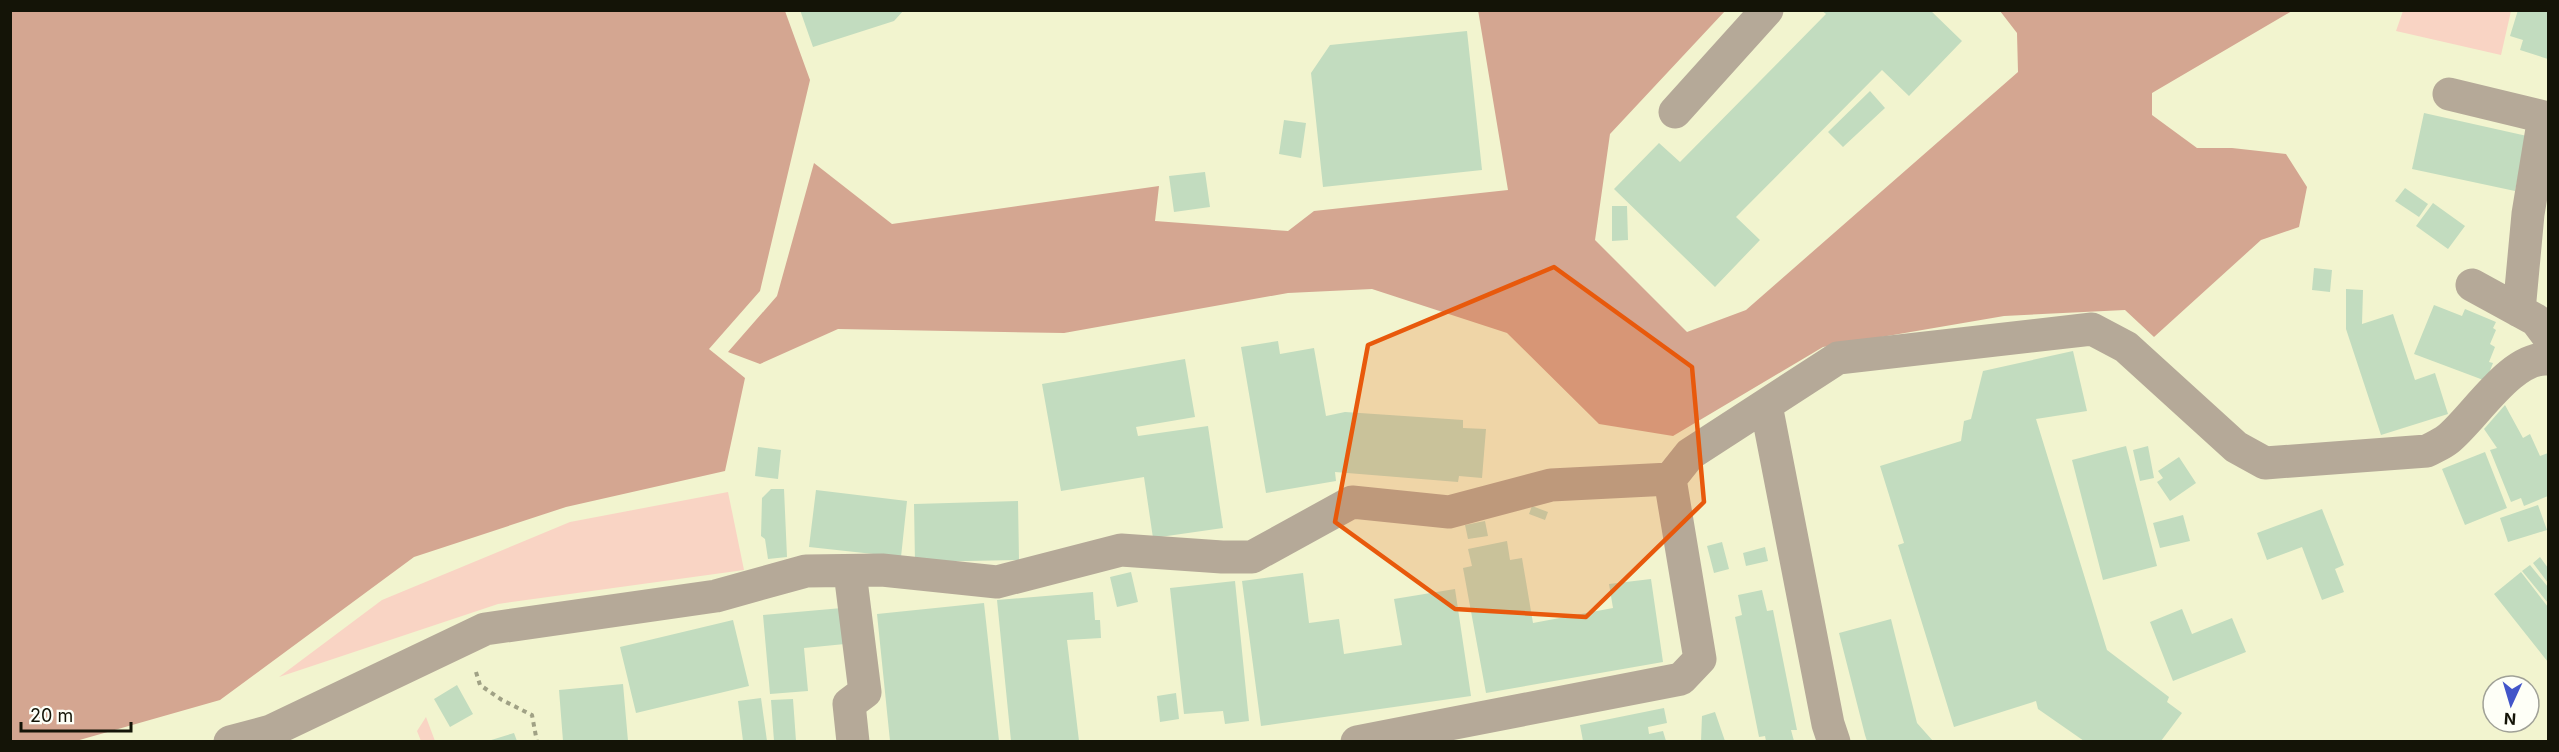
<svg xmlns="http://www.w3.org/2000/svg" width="2559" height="752" viewBox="0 0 2559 752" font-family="Inter,sans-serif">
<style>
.green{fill:#f9d4c4}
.forest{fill:#d4a691}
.building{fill:#c2dcbf}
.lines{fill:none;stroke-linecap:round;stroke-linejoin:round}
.path{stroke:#a0a185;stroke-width:4;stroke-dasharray:4.5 4.5;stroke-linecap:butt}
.minor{stroke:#b5a998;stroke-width:33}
.marked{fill:#e8590c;fill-opacity:0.2;stroke:#e8590c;stroke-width:4.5;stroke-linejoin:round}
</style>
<rect width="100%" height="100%" fill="#f2f4cf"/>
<path class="green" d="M 2403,11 L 2403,10 L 2511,11 L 2501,55 L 2396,31 Z
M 728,492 L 744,570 L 498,604 L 279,677 L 382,600 L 570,522 Z
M 426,717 L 435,741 L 421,741 L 417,731 Z"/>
<path class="forest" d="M 1478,10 L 1725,11 L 1610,134 L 1595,240 L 1687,332 L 1746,310 L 2018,72 L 2017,33 L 2000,11 L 2292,11 L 2152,93 L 2152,115 L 2197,148 L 2232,148 L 2286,154 L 2307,187 L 2299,227 L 2261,240 L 2154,337 L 2125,310 L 2004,316 L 1823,347 L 1673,436 L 1599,424 L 1507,333 L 1372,289 L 1288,293 L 1064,333 L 838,329 L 760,364 L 728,352 L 777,296 L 814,163 L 892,224 L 1159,186 L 1155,221 L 1288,231 L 1314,211 L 1508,190 Z
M 10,11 L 785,11 L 810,80 L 760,291 L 709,349 L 745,378 L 725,471 L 566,507 L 414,557 L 220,700 L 76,741 L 11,741 Z"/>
<path class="building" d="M 800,10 L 904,10 L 894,21 L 813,47 Z
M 1821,10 L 1930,10 L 1962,41 L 1909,96 L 1882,70 L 1736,217 L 1760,240 L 1715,287 L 1614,189 L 1659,143 L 1680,162 L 1826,14 Z
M 2518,10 L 2548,10 L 2548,59 L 2520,50 L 2523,40 L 2510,36 Z
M 1467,31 L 1482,170 L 1323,187 L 1311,73 L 1330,45 Z
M 1870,91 L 1885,108 L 1843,147 L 1828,132 Z
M 2424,113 L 2527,136 L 2515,191 L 2412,169 Z
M 1284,120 L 1306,123 L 1301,158 L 1279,154 Z
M 1205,172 L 1210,207 L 1174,212 L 1169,176 Z
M 2405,188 L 2428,204 L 2419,217 L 2395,201 Z
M 2433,203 L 2465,226 L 2448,249 L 2416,226 Z
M 1612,206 L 1627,206 L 1628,240 L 1612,241 Z
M 2314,268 L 2332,270 L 2330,292 L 2312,290 Z
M 2346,289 L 2363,290 L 2362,324 L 2393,314 L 2415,380 L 2435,373 L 2448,414 L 2381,435 L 2346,329 Z
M 2434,305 L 2462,316 L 2465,309 L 2496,322 L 2493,328 L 2496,330 L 2490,344 L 2495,347 L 2489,362 L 2493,363 L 2486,381 L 2414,354 Z
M 1278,341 L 1280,354 L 1314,348 L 1326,416 L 1345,412 L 1463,420 L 1463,428 L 1486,429 L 1482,478 L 1459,476 L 1458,482 L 1335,472 L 1336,481 L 1266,493 L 1241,347 Z
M 2073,351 L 2087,411 L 2036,419 L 2107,650 L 2169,697 L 2167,702 L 2182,713 L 2161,741 L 2084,741 L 2038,709 L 2036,701 L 1954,727 L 1898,545 L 1904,543 L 1880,466 L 1961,441 L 1964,421 L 1971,419 L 1983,371 Z
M 1185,359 L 1195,417 L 1136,427 L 1138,436 L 1208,426 L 1223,528 L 1153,538 L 1144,477 L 1061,491 L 1042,384 Z
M 2505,405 L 2523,438 L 2530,434 L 2540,456 L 2548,453 L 2548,496 L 2524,506 L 2521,498 L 2511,502 L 2490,450 L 2497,448 L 2484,429 Z
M 2126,446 L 2157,566 L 2103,580 L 2072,460 Z
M 2148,446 L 2154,478 L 2140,481 L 2133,450 Z
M 758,447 L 781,450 L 778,479 L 755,476 Z
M 2485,452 L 2507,508 L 2465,525 L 2442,469 Z
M 2179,457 L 2196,483 L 2170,501 L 2157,482 L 2163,478 L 2158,471 Z
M 771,489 L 784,489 L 787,557 L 768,559 L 765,539 L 761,536 L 762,498 Z
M 816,490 L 907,501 L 901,557 L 809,547 Z
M 1018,501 L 1019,560 L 915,562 L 914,504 Z
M 2538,505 L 2547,530 L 2508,542 L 2500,518 Z
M 1532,506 L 1548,512 L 1545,520 L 1529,514 Z
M 2322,509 L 2344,565 L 2335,569 L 2344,592 L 2322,600 L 2302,547 L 2267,560 L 2257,533 Z
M 2183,515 L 2190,541 L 2160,548 L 2153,523 Z
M 1485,521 L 1488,536 L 1468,539 L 1465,525 Z
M 1507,541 L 1510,560 L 1522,558 L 1533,623 L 1613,608 L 1609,584 L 1651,579 L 1663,662 L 1486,693 L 1463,568 L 1472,566 L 1468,549 Z
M 1722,542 L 1729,569 L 1714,573 L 1707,546 Z
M 1765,547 L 1768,561 L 1746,566 L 1743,553 Z
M 2540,557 L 2548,568 L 2548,583 L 2533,563 Z
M 2530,565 L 2548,587 L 2548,603 L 2522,571 Z
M 1131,572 L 1138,602 L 1117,607 L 1110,577 Z
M 2521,572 L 2548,607 L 2548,662 L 2494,594 Z
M 1303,573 L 1309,623 L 1339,619 L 1344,654 L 1402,645 L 1394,599 L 1455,589 L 1471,696 L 1261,726 L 1242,581 Z
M 1235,581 L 1249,721 L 1225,724 L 1223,711 L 1184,714 L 1170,588 Z
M 1762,590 L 1767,611 L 1773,610 L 1797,730 L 1791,730 L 1794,741 L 1766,741 L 1765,736 L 1759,737 L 1735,617 L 1742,615 L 1738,595 Z
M 1093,592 L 1095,620 L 1100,620 L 1101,638 L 1067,640 L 1079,741 L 1011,741 L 997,600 Z
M 984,603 L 999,741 L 890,741 L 877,614 Z
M 842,608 L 845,644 L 804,648 L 808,691 L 770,694 L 763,615 Z
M 2182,609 L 2192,634 L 2232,618 L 2246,652 L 2173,681 L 2150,622 Z
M 1891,619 L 1917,723 L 1933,741 L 1867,741 L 1865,735 L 1839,633 Z
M 733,620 L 749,686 L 636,713 L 620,647 Z
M 623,684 L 628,741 L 563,741 L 559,690 Z
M 457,685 L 473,714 L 450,727 L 434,699 Z
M 1176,693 L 1179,719 L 1160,722 L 1157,696 Z
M 761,698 L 767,741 L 743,741 L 738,701 Z
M 793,699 L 796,741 L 774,741 L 771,700 Z
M 1664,708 L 1667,723 L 1648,727 L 1649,734 L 1663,731 L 1666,741 L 1583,741 L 1580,725 Z
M 1715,712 L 1725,741 L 1701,741 L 1702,716 Z
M 514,733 L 517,741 L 488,741 Z"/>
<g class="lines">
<path class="path" d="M 476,672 L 480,685 L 502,700 L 532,715 L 537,742"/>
<path class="minor" d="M 2449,94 L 2544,117 L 2528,214 L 2519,311
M 1675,112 L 1767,10
M 2472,285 L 2536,320 L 2548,336
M 1766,405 L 1828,724 L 1834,742
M 850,572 L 865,692 L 849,704 L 853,742
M 230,742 L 271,731 L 485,629 L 716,596 L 806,571 L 882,570 L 997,582 L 1121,550 L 1222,557 L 1252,557 L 1352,502 L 1449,512 L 1551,485 L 1670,479 L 1690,454 L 1838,358 L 2092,329 L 2126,347 L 2236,447 L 2265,463 L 2427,451 C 2434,447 2442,444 2448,439 C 2475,417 2511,356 2548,359
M 1357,742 L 1681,679 L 1700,659 L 1670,479"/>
</g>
<path class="marked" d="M 1554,267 L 1692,367 L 1704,502 L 1586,617 L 1455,609 L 1335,522 L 1368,345 Z"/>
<rect width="2559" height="752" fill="none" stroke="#141407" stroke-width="24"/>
<g transform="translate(2511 704) rotate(184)"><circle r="28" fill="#fefff7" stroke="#a0a197" stroke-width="1.5"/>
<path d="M0-4.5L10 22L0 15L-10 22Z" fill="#4255c9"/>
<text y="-9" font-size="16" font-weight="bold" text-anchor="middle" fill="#141407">N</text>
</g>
<path d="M21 722v9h110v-9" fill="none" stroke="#141407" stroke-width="3"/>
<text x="30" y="722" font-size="18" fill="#141407" stroke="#fefff7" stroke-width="4.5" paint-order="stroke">20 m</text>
</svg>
